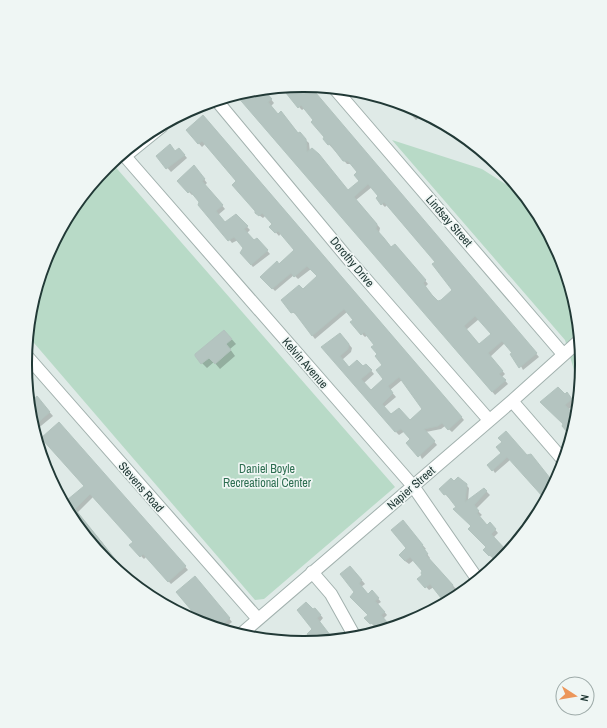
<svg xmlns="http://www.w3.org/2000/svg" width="607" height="728" viewBox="0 0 607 728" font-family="'Archivo Narrow',sans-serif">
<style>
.green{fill:#b8dac7}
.shadow{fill:#0003;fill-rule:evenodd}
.building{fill:#b4c4c0;stroke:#b2c3be;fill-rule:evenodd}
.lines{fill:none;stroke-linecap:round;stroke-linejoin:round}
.minor-casing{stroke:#a2b1ae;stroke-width:14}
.minor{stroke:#fff;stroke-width:12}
.labels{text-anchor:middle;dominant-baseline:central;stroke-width:3.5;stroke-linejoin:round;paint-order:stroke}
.street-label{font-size:12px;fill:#213936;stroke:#eff6f4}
.park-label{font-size:12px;fill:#2d6e51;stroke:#eff6f4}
.rim{fill:none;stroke:#213936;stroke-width:2}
</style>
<rect width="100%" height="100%" fill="#dfeae7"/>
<path class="green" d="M 392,140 L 482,169 L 524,196 L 535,209 L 561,258 L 577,310 L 582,364 L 580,383 L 577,380 L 565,340 Z
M 112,163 L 395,487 L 264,599 L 255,600 L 28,336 C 33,281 54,231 89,188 C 96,180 103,170 112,163 Z"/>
<path class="shadow" d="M 308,86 L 539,357 L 523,370 L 514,353 L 505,343 L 490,357 L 505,374 L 502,377 L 508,384 L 495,395 L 238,94 L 265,89 L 266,93 L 274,103 L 271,106 L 278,115 L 284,116 L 299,134 L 309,143 L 310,152 L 348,192 L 360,181 L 358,172 L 351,164 L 347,164 L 324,139 L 326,137 L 314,120 L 305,108 L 302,110 L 299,107 L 287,93 L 290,91 L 287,87 ZM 372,187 L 380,196 L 382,204 L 385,207 L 387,205 L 436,262 L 453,290 L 442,301 L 438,302 L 425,287 L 428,284 L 398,248 L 392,248 L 379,233 L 380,228 L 356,200 ZM 479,319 L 492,334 L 480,345 L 466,330 Z
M 401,104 L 410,107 L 433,119 L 427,123 L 420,117 L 416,120 Z
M 206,119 L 464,420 L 452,432 L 445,426 L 441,429 L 426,432 L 437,445 L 422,459 L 412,439 L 405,431 L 399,435 L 396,432 L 323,347 L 343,337 L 352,348 L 351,352 L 342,360 L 349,368 L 369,368 L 374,374 L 364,383 L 371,391 L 385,379 L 383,365 L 376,345 L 368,335 L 365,337 L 362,334 L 352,322 L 354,320 L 347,312 L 315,339 L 297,315 L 292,312 L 303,290 L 318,276 L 311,269 L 298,279 L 294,275 L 275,291 L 262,277 L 296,250 L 281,233 L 279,236 L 271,227 L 274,224 L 266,215 L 263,218 L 256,213 L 256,211 L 238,182 L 205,144 L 202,147 L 187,130 ZM 402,380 L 423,409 L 410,421 L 392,416 L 384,407 L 396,397 L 390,390 Z
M 176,152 L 182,152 L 187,158 L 171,172 L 157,156 Z
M 197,170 L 207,183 L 205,185 L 225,209 L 218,215 L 225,223 L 236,215 L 250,230 L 247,233 L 254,241 L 257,239 L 270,254 L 253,267 L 241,253 L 245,248 L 238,240 L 232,243 L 194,194 L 192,195 L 178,181 Z
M 229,336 L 236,344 L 230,349 L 235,356 L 220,369 L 214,362 L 207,368 L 202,363 Z
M 567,394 L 575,403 L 568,410 L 577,418 L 572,435 L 563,426 L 565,396 Z
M 37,398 L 53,416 L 36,430 L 30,418 L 29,405 Z
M 62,427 L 188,570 L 171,584 L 146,557 L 144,559 L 141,556 L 134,542 L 93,497 L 77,513 L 102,542 L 120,567 L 72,519 L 62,500 L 65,503 L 85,486 Z
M 503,453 L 527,457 L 550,479 L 552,478 L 555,481 L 546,499 L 511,459 L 495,473 L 493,470 Z
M 454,482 L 466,485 L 469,488 L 468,501 L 484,489 L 490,495 L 476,509 L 482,515 L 479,517 L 487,526 L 493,527 L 498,533 L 494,537 L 507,552 L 498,563 L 489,555 L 488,547 L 458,507 L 440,489 Z
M 406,525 L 426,549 L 424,550 L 430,558 L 429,559 L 456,589 L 454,591 L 458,595 L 446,602 L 434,587 L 429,590 L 419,579 L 423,575 L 424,572 L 414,560 L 409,564 L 405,561 L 407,548 Z
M 353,570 L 365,584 L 361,587 L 368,595 L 375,595 L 381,602 L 378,604 L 387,615 L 383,619 L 390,627 L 379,631 L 366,618 L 369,615 L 355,592 Z
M 131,577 L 134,580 L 145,592 L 128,579 Z
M 198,581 L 232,622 L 223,629 L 204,623 Z
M 313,611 L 318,612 L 323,618 L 313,630 Z"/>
<path class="building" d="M 300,86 L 304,90 L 310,86 L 537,353 L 519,368 L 510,354 L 512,353 L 502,341 L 488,353 L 503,371 L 499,374 L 506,380 L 492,392 L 236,95 L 263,89 L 272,99 L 268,102 L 278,114 L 281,111 L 298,133 L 300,132 L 306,139 L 307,152 L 312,148 L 319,154 L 348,190 L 359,181 L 354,175 L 357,172 L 348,161 L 343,161 L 330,144 L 328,145 L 323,139 L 324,137 L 311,122 L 313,120 L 301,105 L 298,108 L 286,93 L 289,90 L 286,87 ZM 368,184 L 378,196 L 376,198 L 381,205 L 384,202 L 435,262 L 432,264 L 452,290 L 441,300 L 438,301 L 432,295 L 423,283 L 426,280 L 395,244 L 391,247 L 384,238 L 376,229 L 377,224 L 354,197 ZM 475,316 L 491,334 L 479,344 L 464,326 Z
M 203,115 L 462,417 L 448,430 L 442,423 L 438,426 L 424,429 L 435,441 L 418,457 L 406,443 L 410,439 L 401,429 L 395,432 L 321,347 L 340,333 L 349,344 L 348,349 L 340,356 L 349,367 L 357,360 L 363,366 L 366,364 L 372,370 L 361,379 L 371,390 L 383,379 L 376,370 L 382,365 L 375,356 L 377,354 L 371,347 L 374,345 L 364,332 L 361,335 L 350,322 L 353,320 L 344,309 L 312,336 L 294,312 L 291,313 L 281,300 L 299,285 L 303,289 L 317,276 L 307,266 L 294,277 L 291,273 L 272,289 L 260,277 L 277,261 L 279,264 L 294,250 L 278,231 L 275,233 L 269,227 L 272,224 L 262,213 L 259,216 L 255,213 L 255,211 L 232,185 L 236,181 L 202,141 L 198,144 L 186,130 ZM 399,377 L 422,409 L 410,420 L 399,408 L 391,414 L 382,404 L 393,393 L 388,386 Z
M 170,144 L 175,151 L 179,148 L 185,155 L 166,169 L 156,156 Z
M 194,165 L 205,179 L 202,181 L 223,205 L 216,211 L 225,222 L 236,214 L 248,226 L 244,229 L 254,240 L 257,238 L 268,250 L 251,265 L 240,253 L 243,248 L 234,237 L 228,241 L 198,205 L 199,202 L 190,191 L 188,193 L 177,181 Z
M 224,330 L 232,339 L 226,344 L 231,350 L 215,364 L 209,358 L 201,364 L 195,356 L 195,354 Z
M 558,387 L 565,394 L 567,392 L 572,399 L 565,405 L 577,418 L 572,434 L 568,431 L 567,432 L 562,426 L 563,424 L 540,402 Z
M 37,396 L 50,412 L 33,427 L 29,403 Z
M 59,422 L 186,566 L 168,582 L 143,554 L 140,557 L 129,545 L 133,542 L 90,494 L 75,509 L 124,570 L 121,573 L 106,561 L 72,519 L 61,498 L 63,496 L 67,500 L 84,486 L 41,438 Z
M 506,431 L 527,455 L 531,454 L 550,478 L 561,469 L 547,497 L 545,495 L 543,497 L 507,457 L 492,471 L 487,465 L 501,453 L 496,447 L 502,442 L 498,438 Z
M 458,477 L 467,484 L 465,502 L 484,488 L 487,491 L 474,505 L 479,511 L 477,513 L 487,525 L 490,522 L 496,529 L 491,534 L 508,552 L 497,562 L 490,555 L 489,556 L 483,550 L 486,547 L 468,529 L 471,526 L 453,509 L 456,507 L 446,494 L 444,495 L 439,489 L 451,478 L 454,481 Z
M 403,520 L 423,545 L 422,546 L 428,554 L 426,555 L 453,585 L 452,587 L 458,594 L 455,597 L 445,603 L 430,584 L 425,588 L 417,579 L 422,575 L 421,573 L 422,571 L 410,557 L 405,561 L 399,555 L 406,548 L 391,530 Z
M 350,566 L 362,580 L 359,583 L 368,594 L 372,590 L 379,598 L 375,601 L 385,612 L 381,615 L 387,622 L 379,630 L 372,623 L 370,624 L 364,618 L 368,615 L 350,597 L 354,592 L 340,574 Z
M 195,576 L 230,618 L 219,628 L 202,623 L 176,592 Z
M 306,602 L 313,609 L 315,608 L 321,615 L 317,618 L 334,640 L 313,642 L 307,634 L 312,629 L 297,610 Z"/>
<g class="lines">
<defs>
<path id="minor" d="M 335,89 L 563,354
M 217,101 L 350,261 L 489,420
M 123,154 L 413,486 L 478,580
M 125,156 L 162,126
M 26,355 L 258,619
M 512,401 L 564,461
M 312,572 L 331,594 L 355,637
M 240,635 L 512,401 L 580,340"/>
</defs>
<use href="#minor" class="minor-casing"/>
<use href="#minor" class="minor"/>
</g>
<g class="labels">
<g class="street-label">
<text transform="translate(449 221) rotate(49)">Lindsay Street</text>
<text transform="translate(352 262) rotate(50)">Dorothy Drive</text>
<text transform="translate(305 363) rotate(49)">Kelvin Avenue</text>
<text transform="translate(141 487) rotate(49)">Stevens Road</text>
<text transform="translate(411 488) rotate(-41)">Napier Street</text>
</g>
<g class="park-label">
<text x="267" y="469">Daniel Boyle<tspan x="267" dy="14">Recreational Center</tspan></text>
</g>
</g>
<path d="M0 0H607V728H0ZM303 92H304A271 271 0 0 1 575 363V365A271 271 0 0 1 304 636H303A271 271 0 0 1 32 365V363A271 271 0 0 1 303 92Z" fill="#eff6f4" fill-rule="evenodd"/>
<path class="rim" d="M303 92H304A271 271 0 0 1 575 363V365A271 271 0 0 1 304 636H303A271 271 0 0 1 32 365V363A271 271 0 0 1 303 92Z"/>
<g transform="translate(575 696) rotate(102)"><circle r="19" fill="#eff6f4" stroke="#9daaa8"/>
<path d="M0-3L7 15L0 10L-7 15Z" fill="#ec965a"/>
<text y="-6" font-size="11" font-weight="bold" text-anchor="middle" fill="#213936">N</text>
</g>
</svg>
